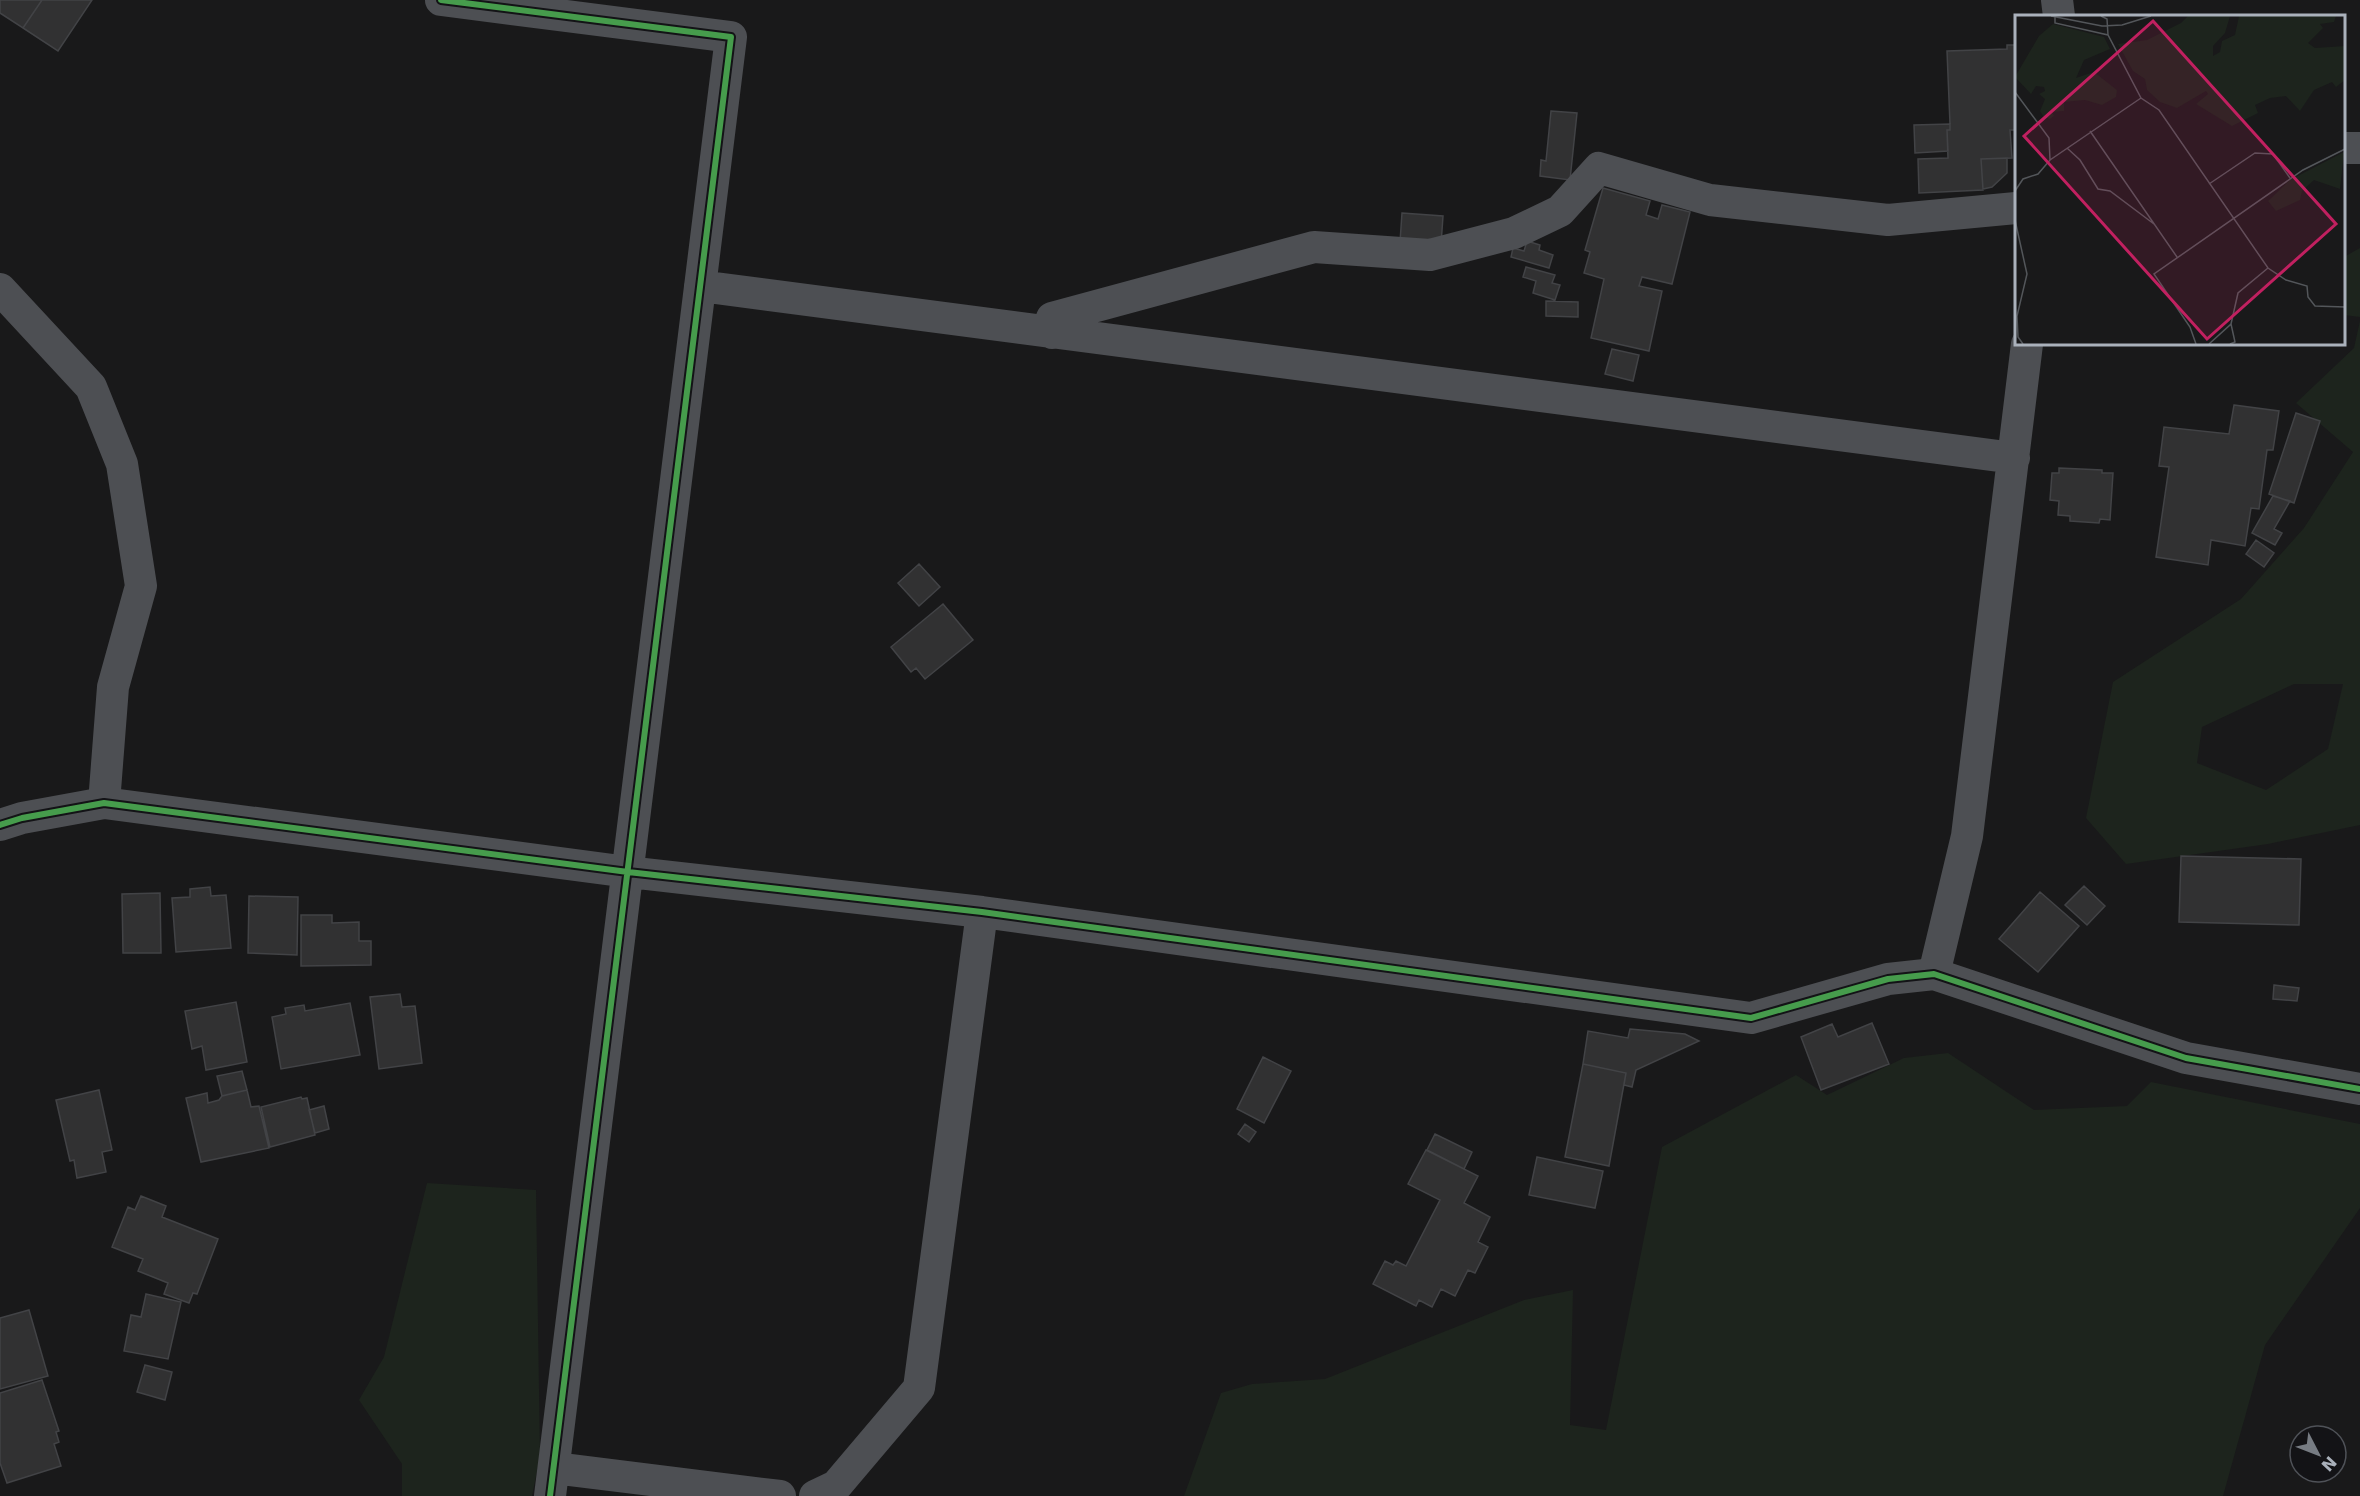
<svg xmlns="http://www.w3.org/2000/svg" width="2360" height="1496" viewBox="0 0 2360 1496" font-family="'DejaVu Sans',sans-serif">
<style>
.green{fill:#1d241d;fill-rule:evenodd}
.building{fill:#313132;stroke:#424346;stroke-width:1.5}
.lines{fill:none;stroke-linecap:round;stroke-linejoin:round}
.street{stroke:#4d4f53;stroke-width:32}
.cycleway-casing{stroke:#131316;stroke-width:10}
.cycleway{stroke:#469c4c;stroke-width:6}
.inset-road{fill:none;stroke:#53565a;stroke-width:1.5}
.view{fill:#c12060;fill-opacity:0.15;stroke:#c12060;stroke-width:3}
.inset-edge{fill:none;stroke:#aab1bb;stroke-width:3}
</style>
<rect width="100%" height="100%" fill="#19191a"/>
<path class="green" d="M 2360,248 L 2360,317 L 2344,315 L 2344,257 Z
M 2360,321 L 2360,825 L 2268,844 L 2126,864 L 2086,818 L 2113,682 L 2241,599 L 2304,528 L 2353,452 L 2296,403 L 2354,348 ZM 2294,684 L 2343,684 L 2328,749 L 2266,790 L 2197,763 L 2202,727 Z
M 1948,1053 L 2034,1110 L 2127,1106 L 2151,1082 L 2360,1124 L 2360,1208 L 2265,1345 L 2223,1496 L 1184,1496 L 1221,1393 L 1252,1384 L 1325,1379 L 1524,1300 L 1573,1290 L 1570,1425 L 1606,1430 L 1662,1147 L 1796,1075 L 1827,1095 L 1904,1058 Z
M 427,1183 L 536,1190 L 540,1456 L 532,1496 L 402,1496 L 402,1464 L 359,1400 L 384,1357 Z"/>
<path class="building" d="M 0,0 L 42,0 L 23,28 L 0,13 Z
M 42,0 L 92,0 L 58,51 L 23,28 Z
M 2007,45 L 2016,45 L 2016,130 L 2010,130 L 2012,158 L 1981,159 L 1983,190 L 1919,193 L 1918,159 L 1948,158 L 1947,130 L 1950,130 L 1950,124 L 1947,51 L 2007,49 Z
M 1551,111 L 1577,113 L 1570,180 L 1540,176 L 1541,160 L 1546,161 Z
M 1950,124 L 1950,130 L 1947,130 L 1948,151 L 1915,153 L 1914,125 Z
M 2007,158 L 2007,173 L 1992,187 L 1983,189 L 1981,159 Z
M 1603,188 L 1650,201 L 1646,215 L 1658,219 L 1662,205 L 1690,212 L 1672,284 L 1642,277 L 1639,286 L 1662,291 L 1649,351 L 1591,338 L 1604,279 L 1584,273 L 1590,252 L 1585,250 Z
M 1402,213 L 1443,216 L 1441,245 L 1400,242 Z
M 1527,241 L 1540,245 L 1539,250 L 1553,255 L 1549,268 L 1511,257 L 1513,248 L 1524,251 Z
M 1526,267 L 1555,275 L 1552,283 L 1560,285 L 1555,300 L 1533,293 L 1536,281 L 1523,277 Z
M 1546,301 L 1578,302 L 1578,317 L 1546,316 Z
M 1612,349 L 1639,355 L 1633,381 L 1605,374 Z
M 2234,405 L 2279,411 L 2273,450 L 2267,450 L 2259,509 L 2251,508 L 2245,546 L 2211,540 L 2208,565 L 2156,557 L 2169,467 L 2159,466 L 2164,427 L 2229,434 Z
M 2296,413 L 2320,421 L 2294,503 L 2269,494 Z
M 2059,468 L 2102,470 L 2102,473 L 2113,473 L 2110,520 L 2100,519 L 2099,523 L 2070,521 L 2070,516 L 2058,515 L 2059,501 L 2050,500 L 2052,473 L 2059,473 Z
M 2273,496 L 2290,501 L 2274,529 L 2282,533 L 2275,545 L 2252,533 Z
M 2256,540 L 2274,553 L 2264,567 L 2246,554 Z
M 919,564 L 940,587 L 919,606 L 898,583 Z
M 943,604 L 973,640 L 925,679 L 916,668 L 911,672 L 891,647 Z
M 2181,856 L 2301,859 L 2299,925 L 2179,922 Z
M 2084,886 L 2105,906 L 2087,925 L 2065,905 Z
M 210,887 L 211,896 L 226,895 L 231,948 L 176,952 L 172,898 L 190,897 L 190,889 Z
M 2040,892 L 2079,926 L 2038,972 L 1999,939 Z
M 160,893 L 161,953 L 123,953 L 122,894 Z
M 249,896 L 298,897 L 297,955 L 248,953 Z
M 301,915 L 332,915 L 332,923 L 359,922 L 359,941 L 371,941 L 371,965 L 301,966 Z
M 2274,985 L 2299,988 L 2297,1001 L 2273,999 Z
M 400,994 L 402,1007 L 415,1006 L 422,1063 L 379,1069 L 370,997 Z
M 236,1002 L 247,1062 L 206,1070 L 202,1046 L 192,1049 L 185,1011 Z
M 350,1003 L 360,1055 L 281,1069 L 272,1017 L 286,1014 L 285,1008 L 304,1005 L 305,1011 Z
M 1872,1023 L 1889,1064 L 1821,1090 L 1801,1037 L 1832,1024 L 1838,1037 Z
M 1630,1029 L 1685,1034 L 1699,1041 L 1636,1070 L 1632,1087 L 1624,1085 L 1626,1073 L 1583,1064 L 1588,1031 L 1628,1038 Z
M 1263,1057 L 1291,1071 L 1264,1123 L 1237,1109 Z
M 1583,1064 L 1626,1073 L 1609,1166 L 1565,1157 Z
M 242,1071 L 247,1090 L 222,1096 L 217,1076 Z
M 99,1090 L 112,1150 L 102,1152 L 106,1172 L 77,1178 L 74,1160 L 70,1161 L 56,1100 Z
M 247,1090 L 251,1107 L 259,1106 L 269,1148 L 201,1162 L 186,1098 L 207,1093 L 208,1103 L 219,1100 L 222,1096 Z
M 301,1097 L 302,1099 L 307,1098 L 315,1135 L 270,1147 L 261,1107 Z
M 324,1106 L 329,1129 L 315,1133 L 309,1110 Z
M 1245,1124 L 1256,1132 L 1249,1142 L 1238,1134 Z
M 1435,1134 L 1472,1152 L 1464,1169 L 1427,1150 Z
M 1426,1150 L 1478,1176 L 1464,1203 L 1490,1217 L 1478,1242 L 1488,1247 L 1475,1273 L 1468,1270 L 1455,1296 L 1441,1289 L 1432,1307 L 1419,1300 L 1416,1306 L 1373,1284 L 1385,1261 L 1393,1265 L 1396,1261 L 1406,1266 L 1440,1200 L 1408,1184 Z
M 1537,1157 L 1603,1171 L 1595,1208 L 1529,1195 Z
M 141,1196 L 166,1206 L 162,1217 L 218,1239 L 197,1294 L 193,1293 L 189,1303 L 164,1294 L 168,1283 L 138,1271 L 143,1259 L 112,1247 L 128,1207 L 135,1210 Z
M 146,1294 L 181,1302 L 168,1359 L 124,1351 L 131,1315 L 141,1317 Z
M 29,1310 L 48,1376 L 0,1389 L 0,1318 Z
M 145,1365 L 172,1372 L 165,1400 L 137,1392 Z
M 42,1380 L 59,1431 L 56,1432 L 59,1442 L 54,1444 L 61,1466 L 7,1483 L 0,1463 L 0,1393 Z"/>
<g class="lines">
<path class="street" d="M 441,0 L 731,37 L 550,1496
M 2057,0 L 2059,16
M 2344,148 L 2360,148
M 700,286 L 2014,458
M 0,289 L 91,387 L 122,464 L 141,586 L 113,687 L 104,803
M 1052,333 L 1052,318 L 1314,247 L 1430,255 L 1514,233 L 1560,211 L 1599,168 L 1710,200 L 1888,220 L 2016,208
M 0,825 L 22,818 L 104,803 L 628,872 L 982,912 L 1751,1018 L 1888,979 L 1934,974 L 2186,1058 L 2360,1089
M 1934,974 L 1967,836 L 2027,344
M 554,1468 L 780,1496
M 815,1496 L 836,1486 L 919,1388 L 982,912"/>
<defs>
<path id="cycleway" d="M 441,0 L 731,37 L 550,1496
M 0,825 L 22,818 L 104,803 L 628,872 L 982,912 L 1751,1018 L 1888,979 L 1934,974 L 2186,1058 L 2360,1089"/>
</defs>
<use href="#cycleway" class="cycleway-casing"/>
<use href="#cycleway" class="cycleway"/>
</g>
<g transform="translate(2015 15)">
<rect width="330" height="330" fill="#19191a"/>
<path d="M 173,1 L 215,1 L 210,18 L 198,31 L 198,41 L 205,37 L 207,26 L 220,20 L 224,1 L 321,1 L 319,7 L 305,9 L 308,13 L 293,28 L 300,33 L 330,31 L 330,65 L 321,72 L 317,67 L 299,75 L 285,96 L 271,81 L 255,83 L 240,90 L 243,98 L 217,111 L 181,89 L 193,79 L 191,76 L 162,93 L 145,87 L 132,75 L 130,64 L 118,56 L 103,29 L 132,25 L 166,8 ZM 38,9 L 89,22 L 95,34 L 69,45 L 61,63 L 79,57 L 102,75 L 101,82 L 87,90 L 70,85 L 49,87 L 49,96 L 37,97 L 39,101 L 35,104 L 28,101 L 25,96 L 30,84 L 24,79 L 30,76 L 29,72 L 21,71 L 16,79 L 0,62 L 24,21 ZM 329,137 L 325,174 L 299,165 L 287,176 L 285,185 L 261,196 L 253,186 L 275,165 Z" fill="#1d241d"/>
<path class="inset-road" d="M 36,1 L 87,11 L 107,10 L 136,1M 40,1 L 40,8 L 93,20 L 126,83 L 144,95 L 253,253 L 271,265 L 292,271 L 293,282 L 300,291 L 330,292M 86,1 L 92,4 L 93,20M 0,77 L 34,123 L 35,145M 75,116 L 162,242M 52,133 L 65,145 L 83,174 L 95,176 L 139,209M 194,169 L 240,138 L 258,139 L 275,163M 0,176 L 8,164 L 23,159 L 35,145 L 126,83M 0,205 L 12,259 L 2,301 L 3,322 L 8,329M 181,329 L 175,312 L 139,259 L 288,155 L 330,134M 194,329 L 216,309 L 223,278 L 253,253M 215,329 L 220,327 L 216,309"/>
<path class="view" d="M 138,6 L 321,209 L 192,324 L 9,121 Z"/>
<rect width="330" height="330" class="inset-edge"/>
</g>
<g transform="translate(2318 1454) rotate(132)"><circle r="28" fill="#131316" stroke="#4f5258" stroke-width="1.5"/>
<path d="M0-4.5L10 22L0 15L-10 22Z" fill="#777c83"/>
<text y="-9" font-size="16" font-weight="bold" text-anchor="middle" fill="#aab1bb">N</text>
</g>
</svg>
